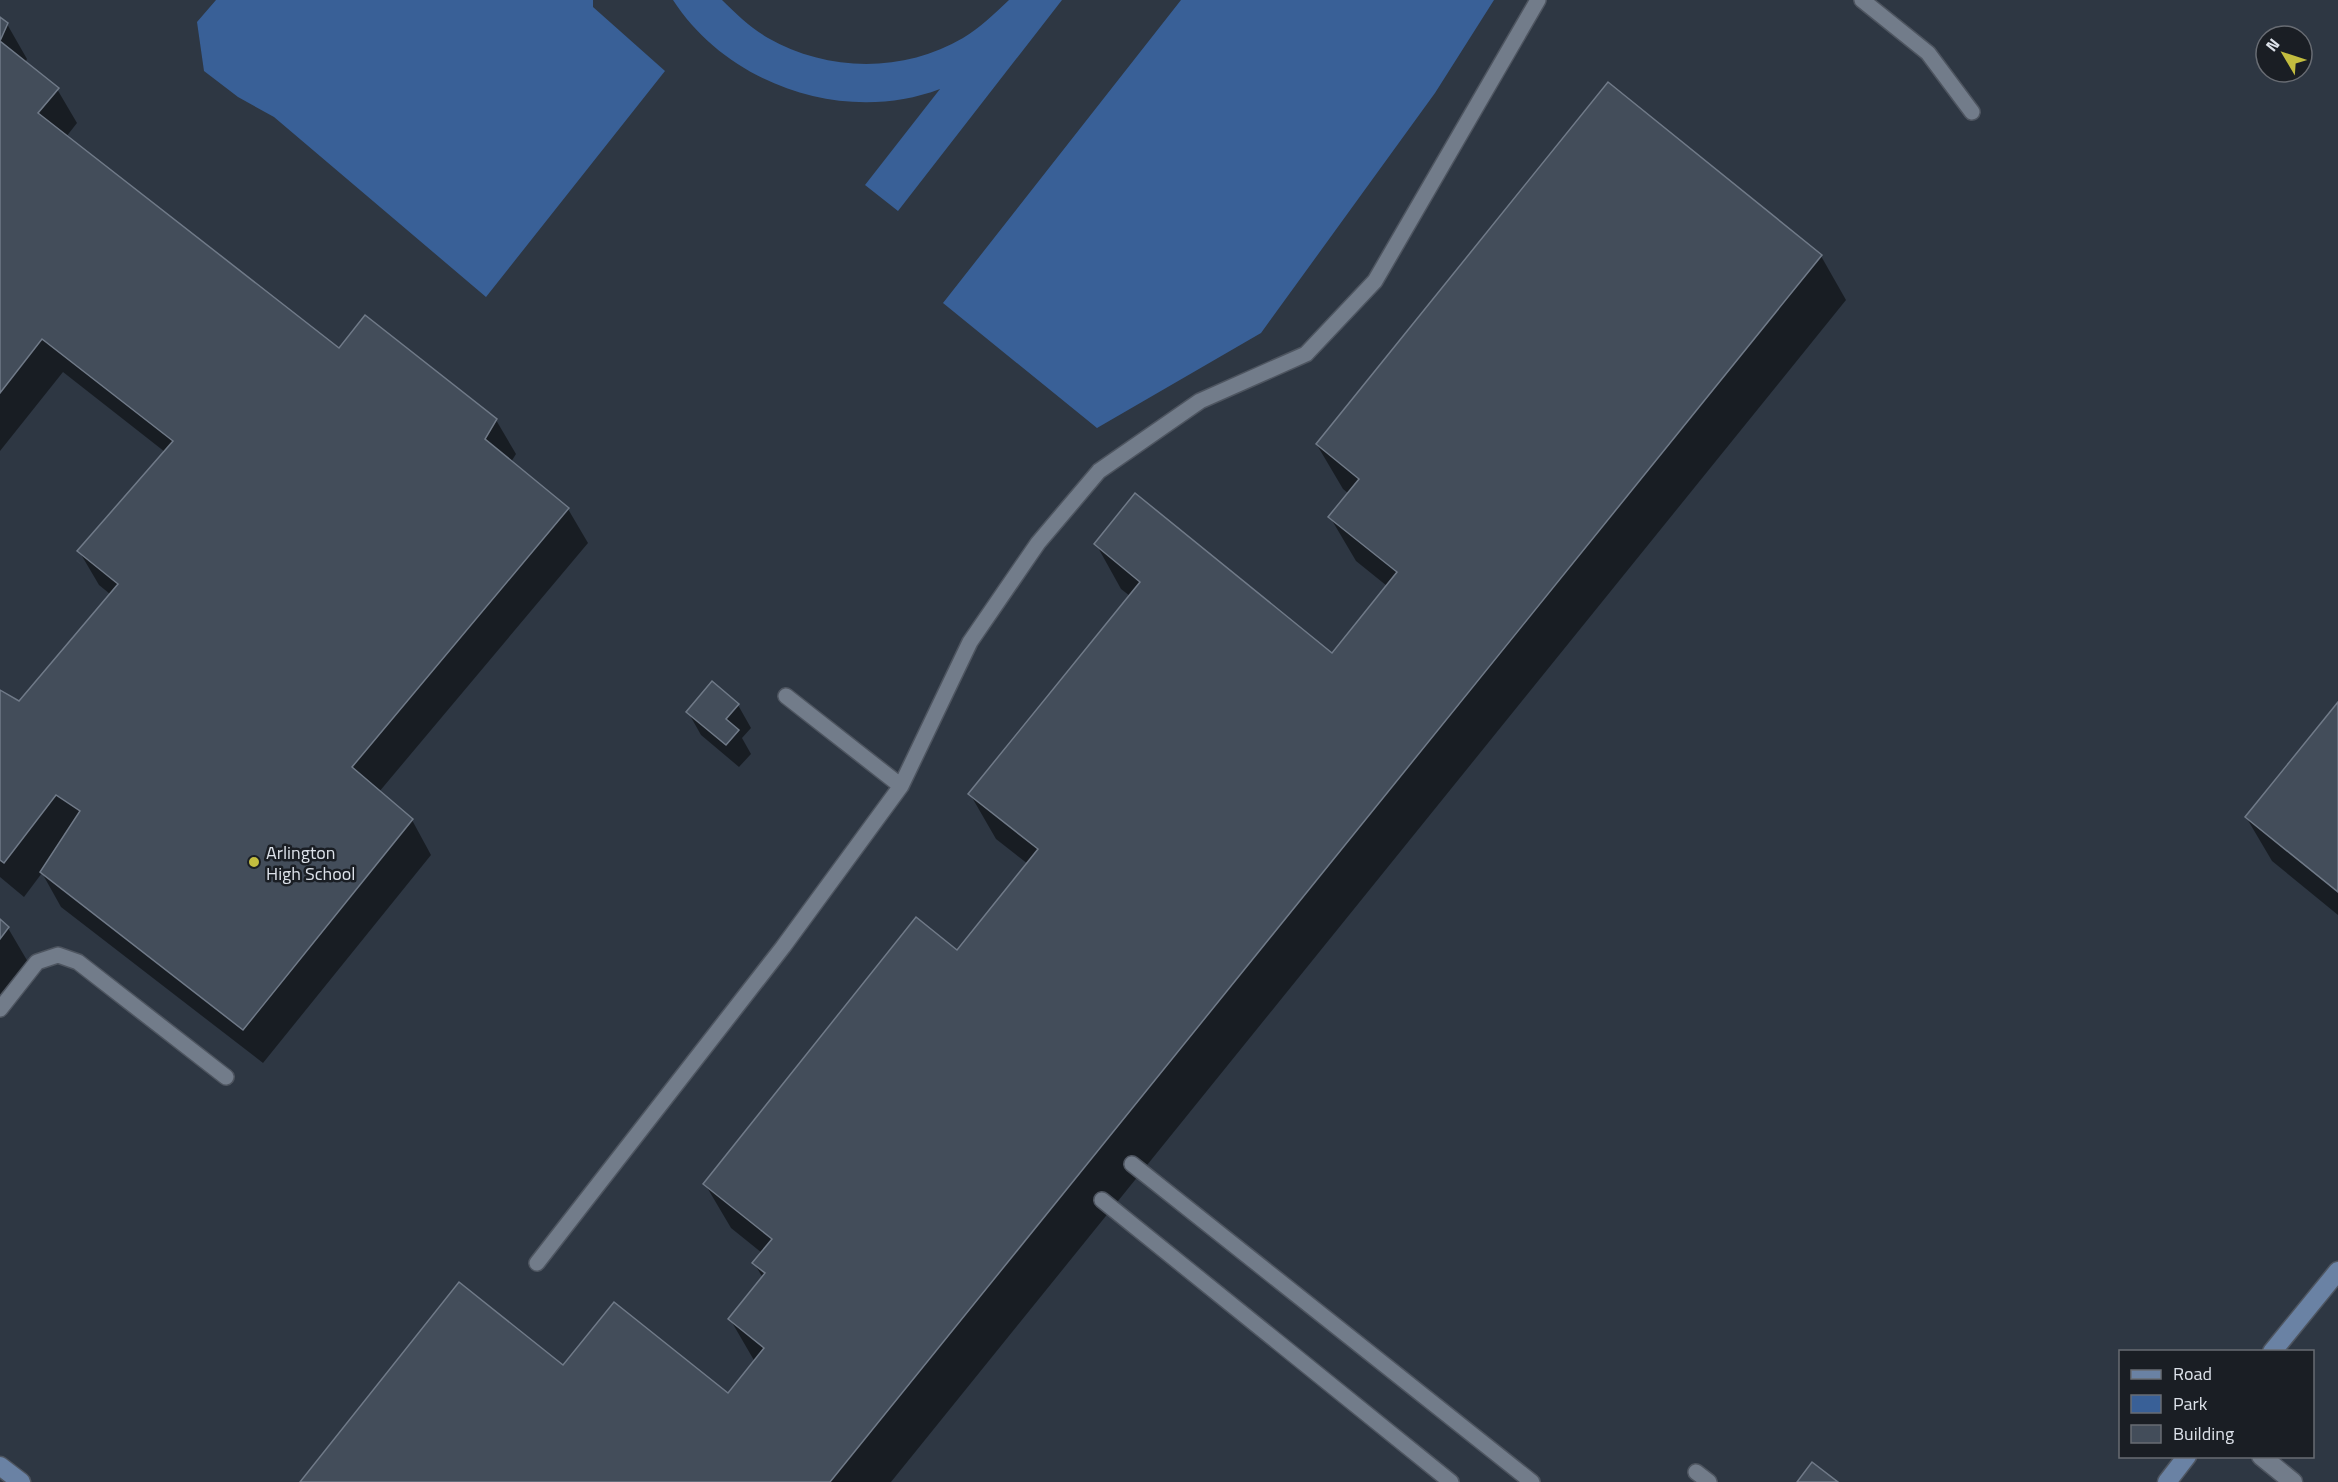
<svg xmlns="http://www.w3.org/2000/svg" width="2338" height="1482" viewBox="0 0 2338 1482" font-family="'Titillium Web',sans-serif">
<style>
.green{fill:#396097}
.shadow{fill:#0007}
.building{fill:#434d5a;stroke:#707a88;stroke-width:1.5}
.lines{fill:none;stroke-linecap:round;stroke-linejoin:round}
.lane-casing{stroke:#4e5560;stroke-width:18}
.street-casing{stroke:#4e5560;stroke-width:21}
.secondary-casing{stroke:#4e5560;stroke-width:21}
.lane{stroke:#727c8a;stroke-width:15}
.street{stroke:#727c8a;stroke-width:18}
.secondary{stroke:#6a82a4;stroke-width:18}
.poi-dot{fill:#c3bd3f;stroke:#1a1e24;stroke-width:2}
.labels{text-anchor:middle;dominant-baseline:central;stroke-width:5;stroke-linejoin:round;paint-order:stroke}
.poi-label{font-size:18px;fill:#dde2ea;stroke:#1a1e24;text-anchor:start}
</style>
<rect width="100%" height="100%" fill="#2e3743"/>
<path class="green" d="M 216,0 L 593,0 L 593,7 L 665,71 L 486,297 L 274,117 L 238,97 L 204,71 L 197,22 Z
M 673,0 L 722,0 C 736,14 751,28 768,38 C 827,72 904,73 963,38 C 980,28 994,14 1009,0 L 1062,0 L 898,211 L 865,185 L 940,89 C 845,125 728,85 673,0 Z
M 1181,0 L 1494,0 L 1435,93 L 1261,333 L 1097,428 L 943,303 Z"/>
<path class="shadow" d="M 0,19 L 7,24 L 27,59 L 25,63 L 57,89 L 77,123 L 66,137 L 339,350 L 496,420 L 516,454 L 511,462 L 568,509 L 588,543 L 379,792 L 412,820 L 431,855 L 263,1063 L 61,907 L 42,873 L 24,897 L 0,877 L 0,691 L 19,703 L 110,594 L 99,585 L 79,551 L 165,452 L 63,372 L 0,451 Z
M 1821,256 L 1846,300 L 891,1482 L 302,1482 L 563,1367 L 728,1395 L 755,1362 L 730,1319 L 763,1278 L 754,1263 L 762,1253 L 731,1228 L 705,1184 L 957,952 L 1028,864 L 996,839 L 970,794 L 1130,596 L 1121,589 L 1096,544 L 1332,655 L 1387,586 L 1356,561 L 1330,517 L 1349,494 L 1343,489 L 1317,445 Z
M 2338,704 L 2338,915 L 2272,861 L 2246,817 Z
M 738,705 L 751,728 L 742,738 L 751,754 L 739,767 L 701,735 L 688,712 Z
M 0,921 L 8,928 L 28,962 L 0,998 Z"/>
<path class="building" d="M 0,17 L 8,23 L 0,41 L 59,88 L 38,113 L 339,348 L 365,315 L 497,419 L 485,439 L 569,508 L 352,767 L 413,819 L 243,1030 L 40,872 L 80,811 L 56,795 L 4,863 L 0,860 L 0,690 L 19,701 L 118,584 L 77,551 L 173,441 L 42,339 L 0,393 Z
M 1608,82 L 1822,255 L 830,1482 L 300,1482 L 459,1282 L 563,1365 L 614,1302 L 728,1393 L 764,1348 L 728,1319 L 765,1273 L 752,1263 L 772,1239 L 703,1184 L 916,917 L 957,950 L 1038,849 L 968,794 L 1140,582 L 1094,544 L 1135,493 L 1332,653 L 1397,572 L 1328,517 L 1359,479 L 1316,444 Z
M 712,681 L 739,704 L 726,719 L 739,730 L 726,745 L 686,712 Z
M 2338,702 L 2338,892 L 2245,817 Z
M 0,919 L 9,927 L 0,939 Z
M 1812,1462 L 1838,1482 L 1797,1482 Z"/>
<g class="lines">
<defs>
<path id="lane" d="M 1862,0 L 1928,53 L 1972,112
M 786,696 L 901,786
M 0,1009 L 37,962 L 58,955 L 78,962 L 226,1077
M 1132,1164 L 1532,1482
M 1102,1200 L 1451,1482
M 537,1263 L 783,947 L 901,786 L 970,642 L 1038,543 L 1099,471 L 1200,401 L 1306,354 L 1375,281 L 1538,0
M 1696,1472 L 1709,1482"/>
<path id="street" d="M 2261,1456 L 2293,1482"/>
<path id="secondary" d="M 2272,1352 L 2338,1271
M 0,1466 L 21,1482
M 2167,1482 L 2187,1456"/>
</defs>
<use href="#lane" class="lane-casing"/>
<use href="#street" class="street-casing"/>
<use href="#secondary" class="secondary-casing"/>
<use href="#lane" class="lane"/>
<use href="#street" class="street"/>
<use href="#secondary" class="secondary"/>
</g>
<circle class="poi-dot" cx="254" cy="862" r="6"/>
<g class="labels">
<g class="poi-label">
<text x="266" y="852">Arlington<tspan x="266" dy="21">High School</tspan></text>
</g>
</g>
<rect x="2119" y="1350" width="195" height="108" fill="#1a1e24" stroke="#686c73" stroke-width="1.5"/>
<rect x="2131" y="1370" width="30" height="9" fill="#6a82a4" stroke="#686c73" stroke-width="1.5"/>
<text x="2173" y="1380" font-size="18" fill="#dde2ea">Road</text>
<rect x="2131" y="1395" width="30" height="18" fill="#396097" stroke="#686c73" stroke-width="1.5"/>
<text x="2173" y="1410" font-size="18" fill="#dde2ea">Park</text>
<rect x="2131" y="1425" width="30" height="18" fill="#434d5a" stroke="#686c73" stroke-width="1.5"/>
<text x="2173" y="1440" font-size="18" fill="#dde2ea">Building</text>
<g transform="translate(2284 54) rotate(309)"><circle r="28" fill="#1a1e24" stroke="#686c73" stroke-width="1.5"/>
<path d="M0-4.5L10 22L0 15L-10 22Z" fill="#c3bd3f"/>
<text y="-9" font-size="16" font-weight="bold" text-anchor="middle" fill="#dde2ea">N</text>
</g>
</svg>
